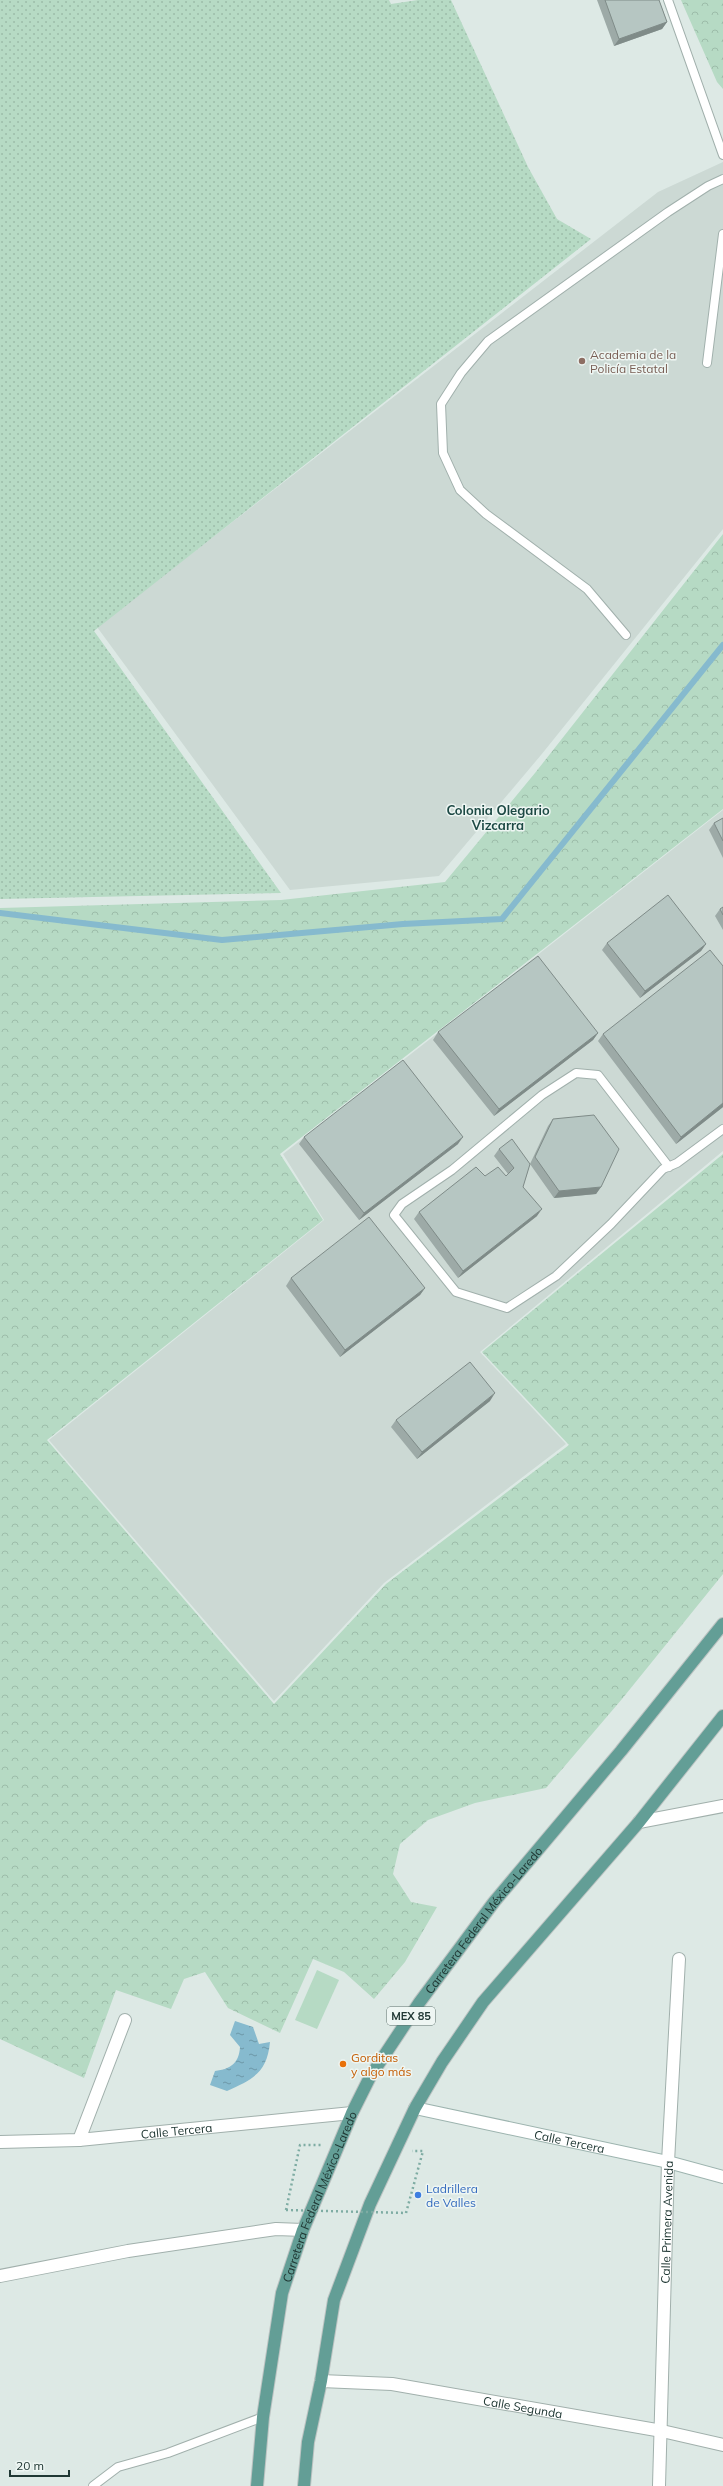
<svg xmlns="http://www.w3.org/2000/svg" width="723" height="2486" viewBox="0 0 723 2486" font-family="Mulish,sans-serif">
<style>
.built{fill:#ccd9d4}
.grass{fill:url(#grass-dots)}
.forest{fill:url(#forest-crowns)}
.garden{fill:#b6dac4}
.water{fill:url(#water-ripples)}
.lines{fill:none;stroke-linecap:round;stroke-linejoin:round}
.stream{stroke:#86bace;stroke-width:6}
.lane-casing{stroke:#a1b0ac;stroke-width:10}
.street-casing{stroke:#a1b0ac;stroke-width:14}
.secondary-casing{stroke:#9db4af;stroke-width:14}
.primary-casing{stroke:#bcc3c2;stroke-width:14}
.path{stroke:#7eaca3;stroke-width:2.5;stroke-dasharray:2 3;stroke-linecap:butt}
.lane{stroke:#fff;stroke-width:8}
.street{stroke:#fff;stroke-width:12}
.secondary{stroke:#fff;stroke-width:12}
.primary{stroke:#639e96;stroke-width:12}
.path-bridge{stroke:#7eaca3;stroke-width:2.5;stroke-dasharray:2 3;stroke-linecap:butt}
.wall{fill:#9daaa7}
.shaded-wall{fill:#7f8b88}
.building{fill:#b6c6c2;stroke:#7f8b88}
.education-dot{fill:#8d6e63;stroke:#eef6f3;stroke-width:1.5}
.food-dot{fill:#e8710a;stroke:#eef6f3;stroke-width:1.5}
.shop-dot{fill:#3f7fe0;stroke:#eef6f3;stroke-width:1.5}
.labels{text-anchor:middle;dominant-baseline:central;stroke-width:3;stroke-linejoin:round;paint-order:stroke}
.shield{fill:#eef6f3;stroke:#5e716d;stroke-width:1}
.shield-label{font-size:11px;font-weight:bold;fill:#203834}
.education-label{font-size:12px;fill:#785e54;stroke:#eef6f3;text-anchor:start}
.street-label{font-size:12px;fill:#203834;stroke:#eef6f3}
.food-label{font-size:12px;fill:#c56008;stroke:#eef6f3;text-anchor:start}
.shop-label{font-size:12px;fill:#366cbe;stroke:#eef6f3;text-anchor:start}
.neighbourhood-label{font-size:13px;font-weight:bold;fill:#1c4944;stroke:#eef6f3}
</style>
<defs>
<pattern id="grass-dots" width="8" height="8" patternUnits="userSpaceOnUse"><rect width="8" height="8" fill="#b6dac4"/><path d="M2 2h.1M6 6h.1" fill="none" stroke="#9cbca9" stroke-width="1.8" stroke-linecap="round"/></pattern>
<pattern id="forest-crowns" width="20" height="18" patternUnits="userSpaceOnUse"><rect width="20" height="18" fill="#b6dac4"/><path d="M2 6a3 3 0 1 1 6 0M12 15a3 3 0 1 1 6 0" fill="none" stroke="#9cbca9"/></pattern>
<pattern id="water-ripples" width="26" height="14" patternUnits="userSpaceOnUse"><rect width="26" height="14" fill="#86bace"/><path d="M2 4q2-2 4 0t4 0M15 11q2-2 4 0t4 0" fill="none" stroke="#6d98a8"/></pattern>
</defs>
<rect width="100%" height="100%" fill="#dde9e5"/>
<path class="built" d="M 723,162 L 723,529 L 541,755 L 439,876 L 290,890 L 97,627 L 658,192 Z
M 723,810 L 723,1151 L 480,1352 L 566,1444 L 384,1583 L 274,1701 L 49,1440 L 324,1220 L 283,1154 Z"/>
<path class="grass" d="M 0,0 L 389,0 L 391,4 L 418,0 L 451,0 L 528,167 L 557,219 L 591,239 L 94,631 L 281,893 L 0,899 Z"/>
<path class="forest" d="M 681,0 L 723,0 L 723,89 L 717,82 Z
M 723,534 L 723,809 L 280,1154 L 323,1220 L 47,1440 L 274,1704 L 386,1584 L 569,1445 L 482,1352 L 723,1154 L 723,1574 L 622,1699 L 546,1788 L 475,1803 L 428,1820 L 400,1844 L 393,1874 L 411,1902 L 437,1907 L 405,1962 L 374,1999 L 344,1972 L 313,1959 L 280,2033 L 228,2008 L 205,1972 L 184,1979 L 171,2009 L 116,1990 L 84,2078 L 0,2039 L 0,908 L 281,900 L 445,882 L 535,773 Z"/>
<path class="garden" d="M 317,1970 L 339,1980 L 317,2029 L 295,2020 Z"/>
<path class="water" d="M 235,2021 L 253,2027 L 259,2044 L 270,2042 C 267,2073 253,2079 227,2091 L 210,2085 L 215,2071 C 231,2069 239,2063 240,2047 L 230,2035 Z"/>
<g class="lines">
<path class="stream" d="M 0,913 L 222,940 L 403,924 L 502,919 L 723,645"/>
<defs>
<path id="lane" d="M 668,0 L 723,155
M 707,363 L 723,234
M 626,635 L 587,589 L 486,514 L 460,490 L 443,453 L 441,404 L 461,373 L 488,341 L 668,212 L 708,186 L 723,179
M 669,1167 L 598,1075 L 576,1073 L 542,1095 L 452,1170 L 402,1204 L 394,1215 L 456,1292 L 507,1308 L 556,1276 L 611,1224 L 663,1169 L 677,1163 L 723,1129
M 93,2486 L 118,2467 L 168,2453 L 263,2417"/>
<g id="street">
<path d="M 639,1822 L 723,1806"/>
<path d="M 79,2140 L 125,2020"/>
<path id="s1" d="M 0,2142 L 79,2140 L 352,2113"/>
<path d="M 0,2276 L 128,2251 L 276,2229 L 303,2230"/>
<path id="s2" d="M 321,2381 L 392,2384 L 662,2431 L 723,2445"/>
<path id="s3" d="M 659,2486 L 668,2162 L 679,1959"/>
</g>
<g id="secondary">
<path id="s4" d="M 415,2108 L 668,2162 L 723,2177"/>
</g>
<g id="primary">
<path id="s5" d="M 257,2486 L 263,2417 L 282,2293 L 303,2230 L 352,2113 L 370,2077 L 419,2003 L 494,1902 L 621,1751 L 723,1624"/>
<path d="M 304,2486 L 308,2442 L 321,2381 L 334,2300 L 370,2204 L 415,2108 L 442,2062 L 483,2002 L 639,1822 L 723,1716"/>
</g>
</defs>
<use href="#lane" class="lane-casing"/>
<use href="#street" class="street-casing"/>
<use href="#secondary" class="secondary-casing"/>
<use href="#primary" class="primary-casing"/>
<path class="path" d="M 286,2210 L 300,2145 L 321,2145
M 406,2213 L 423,2151 L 412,2151"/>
<use href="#lane" class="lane"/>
<use href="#street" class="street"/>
<use href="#secondary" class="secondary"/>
<use href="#primary" class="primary"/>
<path class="path-bridge" d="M 286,2210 L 406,2213"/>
</g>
<path class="wall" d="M 597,0 L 659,0 L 667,22 L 662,29 L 614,46 Z
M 723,818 L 723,858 L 709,830 L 714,823 Z
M 723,907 L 723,930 L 715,916 L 720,909 Z
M 607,943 L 706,944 L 701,951 L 640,998 L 602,950 Z
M 723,966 L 723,1107 L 676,1144 L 598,1041 L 603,1034 Z
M 438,1032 L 598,1033 L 593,1040 L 494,1116 L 433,1040 Z
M 553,1119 L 601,1187 L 596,1194 L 554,1198 L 530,1164 L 523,1187 L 537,1216 L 458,1278 L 414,1219 L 419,1212 L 485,1176 L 506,1176 L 508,1174 L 494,1156 L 499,1149 L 530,1164 L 548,1126 Z
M 304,1137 L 458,1144 L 359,1220 L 299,1144 Z
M 291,1278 L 425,1288 L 420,1295 L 340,1357 L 286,1286 Z
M 490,1401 L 417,1459 L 391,1427 L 396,1420 Z"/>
<path class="shaded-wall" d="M 667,22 L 662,29 L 614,46 L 619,39 Z
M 706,944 L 701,951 L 640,998 L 645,991 Z
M 598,1033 L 593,1040 L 494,1116 L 499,1109 Z
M 723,1103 L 723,1107 L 676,1144 L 681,1137 Z
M 463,1137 L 458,1144 L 359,1220 L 364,1213 Z
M 601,1187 L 596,1194 L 554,1198 L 559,1191 Z
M 542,1209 L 537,1216 L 458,1278 L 463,1271 Z
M 425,1288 L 420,1295 L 340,1357 L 345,1350 Z
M 495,1393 L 490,1401 L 417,1459 L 422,1452 Z"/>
<path class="building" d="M 605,0 L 659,0 L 667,22 L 619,39 Z
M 723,818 L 723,841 L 714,823 Z
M 668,895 L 706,944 L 645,991 L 607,943 Z
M 723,907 L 723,915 L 720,909 Z
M 710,950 L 723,966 L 723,1103 L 681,1137 L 603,1034 Z
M 538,956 L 598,1033 L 499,1109 L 438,1032 Z
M 403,1060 L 463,1137 L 364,1213 L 304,1137 Z
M 594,1115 L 619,1149 L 601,1187 L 559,1191 L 535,1157 L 553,1119 Z
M 512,1139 L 530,1164 L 523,1187 L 542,1209 L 463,1271 L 419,1212 L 476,1167 L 485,1176 L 498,1167 L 506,1176 L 514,1168 L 499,1149 Z
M 369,1217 L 425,1288 L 345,1350 L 291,1278 Z
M 470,1362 L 495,1393 L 422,1452 L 396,1420 Z"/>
<circle class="education-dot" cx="582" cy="361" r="4"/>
<circle class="food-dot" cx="343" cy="2064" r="4"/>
<circle class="shop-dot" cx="418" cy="2195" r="4"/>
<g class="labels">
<rect class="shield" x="387" y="2007" width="48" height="18" rx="3"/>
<g class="shield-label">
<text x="411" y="2016">MEX 85</text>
</g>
<g class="education-label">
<text x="590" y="354">Academia de la<tspan x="590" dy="14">Policía Estatal</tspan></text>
</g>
<g class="street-label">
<text stroke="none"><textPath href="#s5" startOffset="622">Carretera Federal México-Laredo</textPath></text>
<text stroke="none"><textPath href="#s1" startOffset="177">Calle Tercera</textPath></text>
<text stroke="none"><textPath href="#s4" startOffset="158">Calle Tercera</textPath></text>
<text stroke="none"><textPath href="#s5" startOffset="298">Carretera Federal México-Laredo</textPath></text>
<text stroke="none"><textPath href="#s3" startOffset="264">Calle Primera Avenida</textPath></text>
<text stroke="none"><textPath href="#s2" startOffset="204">Calle Segunda</textPath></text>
</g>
<g class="food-label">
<text x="351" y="2057">Gorditas<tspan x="351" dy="14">y algo más</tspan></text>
</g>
<g class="shop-label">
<text x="426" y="2188">Ladrillera<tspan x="426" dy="14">de Valles</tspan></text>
</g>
<g class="neighbourhood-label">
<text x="498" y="810">Colonia Olegario<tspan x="498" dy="15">Vizcarra</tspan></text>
</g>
</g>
<path d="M10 2470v6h59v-6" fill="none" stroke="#203834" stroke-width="2"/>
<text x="16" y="2470" font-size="12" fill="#203834" stroke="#eef6f3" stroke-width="3" paint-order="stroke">20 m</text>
</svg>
